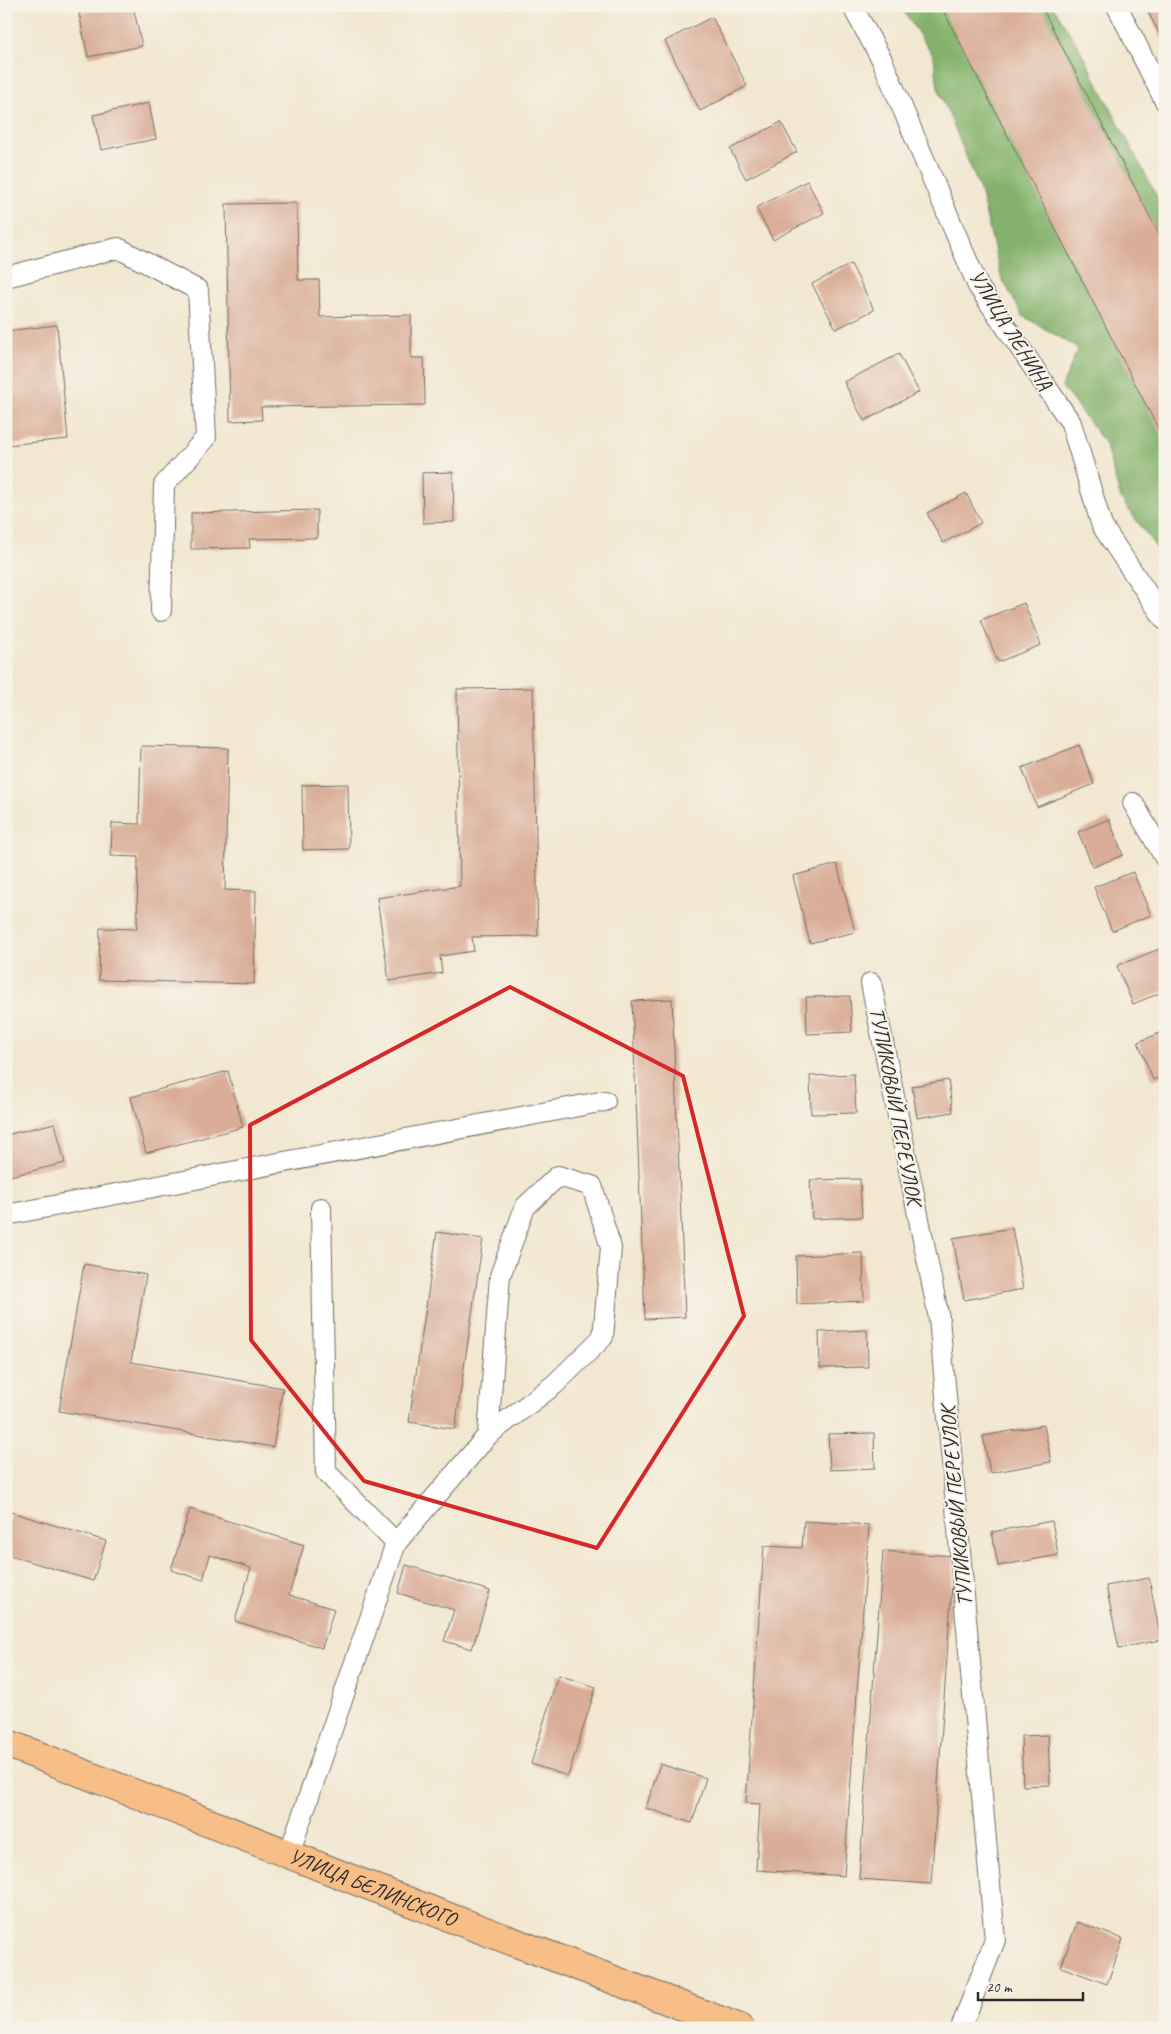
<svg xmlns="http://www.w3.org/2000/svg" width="1171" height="2034" viewBox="0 0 1171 2034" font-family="Caveat,sans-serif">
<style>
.forest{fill:#84b26c;stroke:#586e4c}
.building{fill:#d9ad97}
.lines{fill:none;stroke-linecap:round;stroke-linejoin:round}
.lane-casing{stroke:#716d65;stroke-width:22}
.primary-casing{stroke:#716d65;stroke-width:30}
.lane{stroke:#fff;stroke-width:20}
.primary{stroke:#f7be87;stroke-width:28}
.marked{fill:none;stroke:#d62828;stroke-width:4;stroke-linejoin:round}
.labels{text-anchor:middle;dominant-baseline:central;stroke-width:4;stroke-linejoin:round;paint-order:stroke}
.street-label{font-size:21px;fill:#2b2b2b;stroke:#f7f3e8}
</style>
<rect width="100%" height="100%" fill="#f7f3e8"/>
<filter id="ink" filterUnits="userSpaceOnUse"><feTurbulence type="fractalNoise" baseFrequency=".02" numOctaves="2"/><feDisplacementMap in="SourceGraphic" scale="10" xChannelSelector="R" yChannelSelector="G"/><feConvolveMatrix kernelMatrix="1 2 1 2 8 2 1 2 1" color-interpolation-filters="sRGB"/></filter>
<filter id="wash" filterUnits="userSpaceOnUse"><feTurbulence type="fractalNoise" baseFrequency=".0096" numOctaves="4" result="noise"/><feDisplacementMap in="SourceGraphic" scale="20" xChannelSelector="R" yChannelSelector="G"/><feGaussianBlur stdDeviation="1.12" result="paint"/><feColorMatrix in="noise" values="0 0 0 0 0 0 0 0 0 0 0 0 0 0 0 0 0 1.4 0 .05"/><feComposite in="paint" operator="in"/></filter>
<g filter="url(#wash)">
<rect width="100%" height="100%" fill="#f2e7d0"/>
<path class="forest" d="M 900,6 L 1053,6 L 1078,46 L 1165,212 L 1165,551 L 1160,553 L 1121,499 L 1105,443 L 1062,387 L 1078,348 L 1023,316 L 1001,277 L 980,190 L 938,88 L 934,57 Z"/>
<g id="blocks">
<path class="building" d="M 111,6 L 133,6 L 142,46 L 88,57 L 79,13 Z
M 941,6 L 1041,6 L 1165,246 L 1165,442 Z
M 1145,6 L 1165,6 L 1165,45 Z
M 712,17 L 747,86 L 700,111 L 665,41 Z
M 149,103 L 156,139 L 101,150 L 93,115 Z
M 781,122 L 797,152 L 746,179 L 730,149 Z
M 807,181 L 824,213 L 773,240 L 756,208 Z
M 297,203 L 298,280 L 319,280 L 320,317 L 411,315 L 411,358 L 424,358 L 425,405 L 261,407 L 262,420 L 230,421 L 226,204 Z
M 851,264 L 874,310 L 836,329 L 812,284 Z
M 57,325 L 68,439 L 6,445 L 6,331 Z
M 899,354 L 919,392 L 864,421 L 844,382 Z
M 453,472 L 454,522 L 423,523 L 422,473 Z
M 966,493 L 981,523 L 943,543 L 927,513 Z
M 317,510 L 317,538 L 249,539 L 250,548 L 191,549 L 191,513 Z
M 1024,603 L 1041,645 L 998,662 L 981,620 Z
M 533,688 L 538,936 L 472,937 L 474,951 L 440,956 L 442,973 L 389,981 L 377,898 L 460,886 L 457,689 Z
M 1079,745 L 1094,784 L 1037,807 L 1022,768 Z
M 141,746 L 228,748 L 225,890 L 256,891 L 254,984 L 99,980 L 100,928 L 137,929 L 138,857 L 111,856 L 112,823 L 139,824 Z
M 348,784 L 349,849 L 303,850 L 302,785 Z
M 1109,819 L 1123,855 L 1093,867 L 1078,832 Z
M 837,864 L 855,932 L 810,943 L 793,876 Z
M 1133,872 L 1151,915 L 1112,931 L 1094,887 Z
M 1164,947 L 1165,991 L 1133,1004 L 1117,966 Z
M 850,996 L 852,1032 L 807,1034 L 806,997 Z
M 672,999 L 685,1317 L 645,1319 L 632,1001 Z
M 1165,1031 L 1165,1075 L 1153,1080 L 1138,1042 Z
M 228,1071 L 243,1127 L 146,1153 L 131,1097 Z
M 854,1074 L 856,1113 L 811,1114 L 810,1076 Z
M 948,1080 L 953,1112 L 917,1118 L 912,1086 Z
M 55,1123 L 65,1163 L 6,1177 L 6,1135 Z
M 860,1179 L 862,1217 L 812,1219 L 810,1180 Z
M 1012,1228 L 1023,1289 L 964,1300 L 953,1238 Z
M 437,1232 L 483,1239 L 455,1429 L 409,1422 Z
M 863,1253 L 864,1301 L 797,1304 L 796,1256 Z
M 84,1264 L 146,1275 L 131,1362 L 283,1388 L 273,1447 L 59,1411 Z
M 867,1330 L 868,1367 L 820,1368 L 819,1332 Z
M 1044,1425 L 1051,1462 L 990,1473 L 983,1436 Z
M 874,1433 L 875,1468 L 830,1470 L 828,1434 Z
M 190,1509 L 304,1545 L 289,1595 L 334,1609 L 322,1648 L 235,1621 L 251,1568 L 210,1555 L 203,1580 L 171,1570 Z
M 11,1512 L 106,1541 L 93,1581 L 6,1554 L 6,1528 Z
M 804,1521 L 869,1525 L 844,1876 L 756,1870 L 760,1804 L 746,1803 L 764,1546 L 802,1548 Z
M 1052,1521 L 1058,1555 L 998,1566 L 992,1532 Z
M 883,1551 L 954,1556 L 931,1884 L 859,1879 Z
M 406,1565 L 490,1591 L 472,1649 L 444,1641 L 454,1610 L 398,1593 Z
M 1149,1578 L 1161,1640 L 1119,1648 L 1106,1586 Z
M 558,1675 L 596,1687 L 568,1776 L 531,1764 Z
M 1048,1735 L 1050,1785 L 1023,1786 L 1021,1736 Z
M 660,1764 L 706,1778 L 692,1823 L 646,1808 Z
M 1077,1922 L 1123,1939 L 1107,1984 L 1061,1967 Z"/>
</g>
</g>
<g filter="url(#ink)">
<use href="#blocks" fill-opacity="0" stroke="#716d65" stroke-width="1"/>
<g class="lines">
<defs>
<path id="lane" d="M 852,6 L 882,60 L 978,286 L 1071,423 L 1102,526 L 1165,620
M 1117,6 L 1165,101
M 6,277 L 118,248 L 198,290 L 206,438 L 164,485 L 161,611
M 1133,803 L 1165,858
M 871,983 L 939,1318 L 995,1940 L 961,2028
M 321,1208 L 326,1472 L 396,1543
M 6,1215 L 605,1101
M 289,1854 L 396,1543 L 488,1435 L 555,1384 L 603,1337 L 611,1248 L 592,1186 L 558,1176 L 525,1207 L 500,1276 L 488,1435"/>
<g id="primary">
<path id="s1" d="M 6,1743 L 438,1913 L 740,2028"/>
</g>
</defs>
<use href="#lane" class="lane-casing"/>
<use href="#primary" class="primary-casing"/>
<use href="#lane" class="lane"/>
<use href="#primary" class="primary"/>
</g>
</g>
<path class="marked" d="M 510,987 L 683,1076 L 744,1316 L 597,1548 L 364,1481 L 251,1340 L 250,1125 Z"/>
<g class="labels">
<g class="street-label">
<text transform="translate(1011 330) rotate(58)">УЛИЦА ЛЕНИНА</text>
<text transform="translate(896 1106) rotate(79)">ТУПИКОВЫЙ ПЕРЕУЛОК</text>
<text transform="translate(956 1506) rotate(-95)">ТУПИКОВЫЙ ПЕРЕУЛОК</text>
<text stroke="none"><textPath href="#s1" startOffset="394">УЛИЦА БЕЛИНСКОГО</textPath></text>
</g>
</g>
<rect width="1171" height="2034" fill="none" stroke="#f7f3e8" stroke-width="25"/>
<path d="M978 1992v8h105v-8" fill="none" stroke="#2b2b2b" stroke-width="2.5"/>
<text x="986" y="1992" font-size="15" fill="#2b2b2b" stroke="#f7f3e8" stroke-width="4" paint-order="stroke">20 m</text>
</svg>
